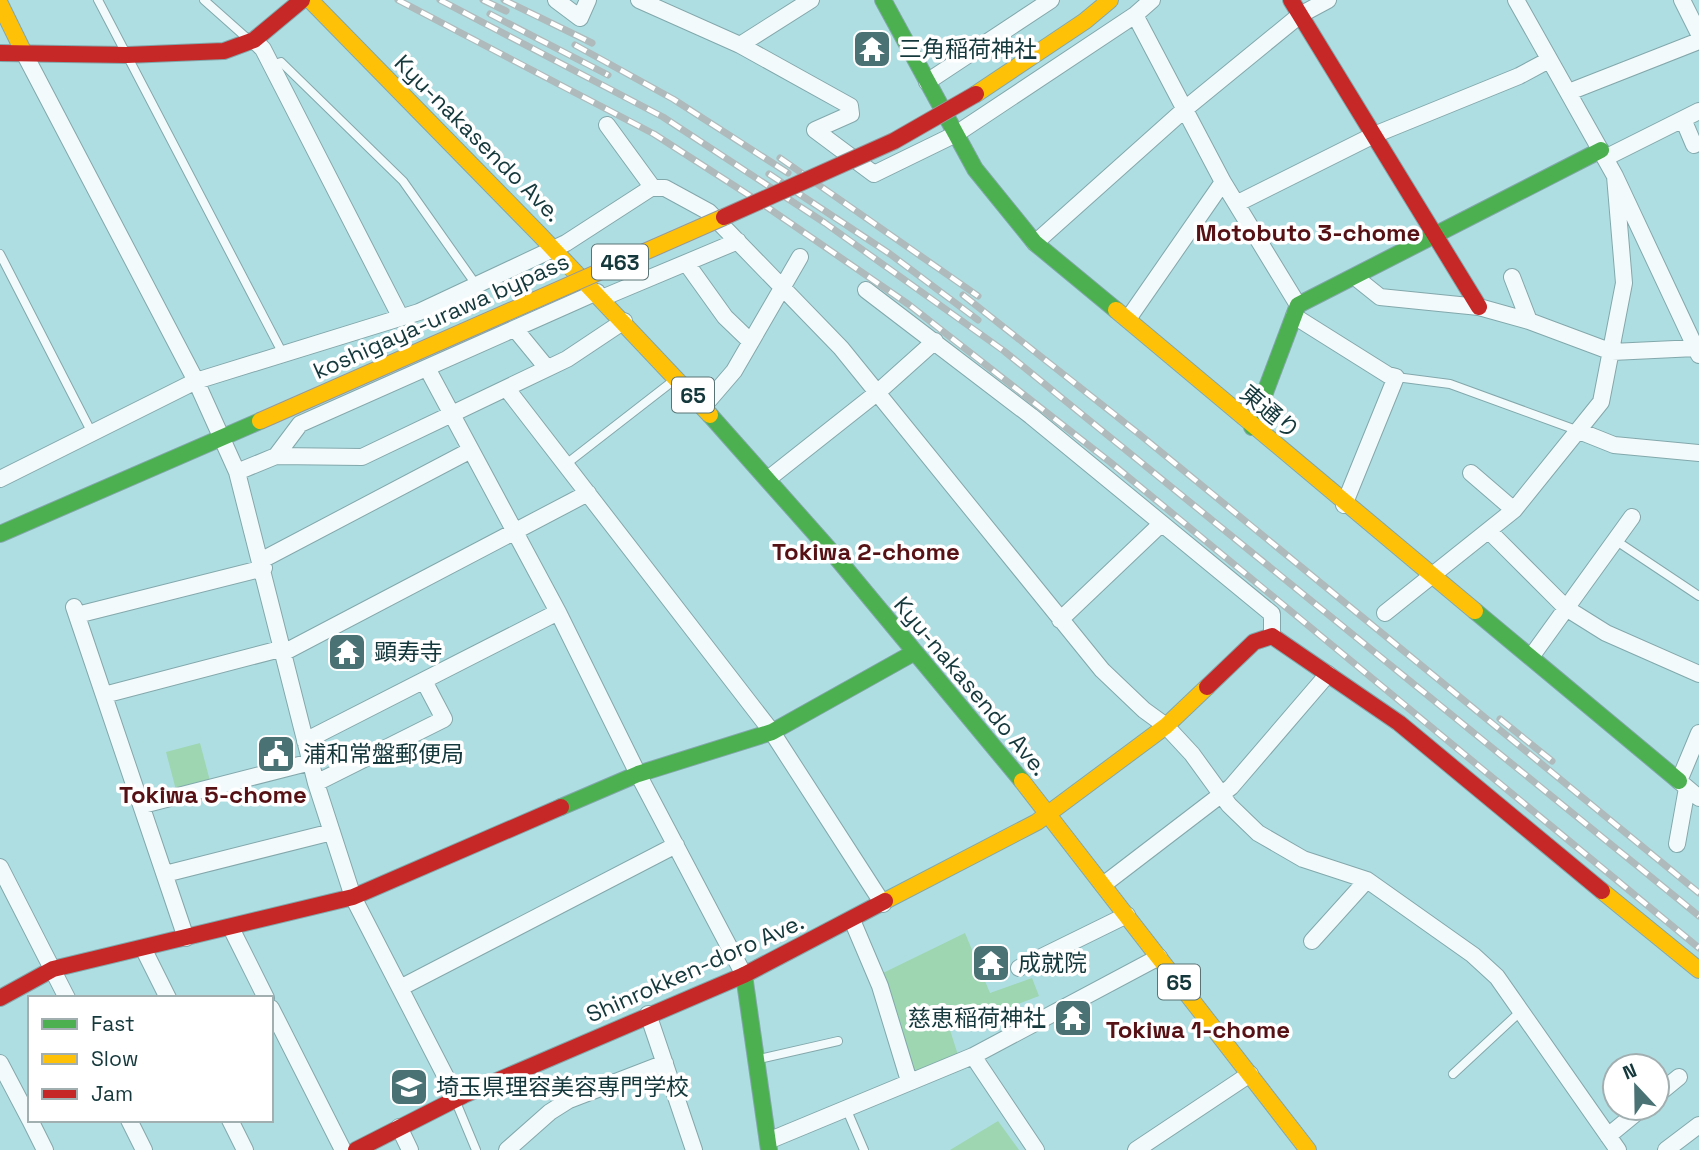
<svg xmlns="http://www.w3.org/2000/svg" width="1699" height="1150" viewBox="0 0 1699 1150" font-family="'Space Grotesk','Noto Sans JP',sans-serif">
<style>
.green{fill:#9dd6b1}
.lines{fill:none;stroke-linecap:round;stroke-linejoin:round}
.lane-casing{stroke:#82a8ac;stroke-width:10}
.street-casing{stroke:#82a8ac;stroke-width:18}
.fast-casing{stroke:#82a8ac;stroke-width:18}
.slow-casing{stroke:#82a8ac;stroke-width:18}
.jam-casing{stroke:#82a8ac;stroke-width:18}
.lane{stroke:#f3fafb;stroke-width:8}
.street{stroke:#f3fafb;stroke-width:16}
.fast{stroke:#4caf50;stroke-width:16}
.slow{stroke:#ffc107;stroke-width:16}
.jam{stroke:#c62828;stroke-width:16}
.rail-casing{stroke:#aebabb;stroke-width:7}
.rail{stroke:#fff;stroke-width:4.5;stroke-dasharray:13;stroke-linecap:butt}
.slow-bridge-casing{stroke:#94999c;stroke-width:18;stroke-linecap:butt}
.jam-bridge-casing{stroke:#94999c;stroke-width:18;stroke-linecap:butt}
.slow-bridge{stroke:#ffc107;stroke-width:16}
.jam-bridge{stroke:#c62828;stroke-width:16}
.labels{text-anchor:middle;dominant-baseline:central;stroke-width:7;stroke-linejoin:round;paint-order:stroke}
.shield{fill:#fff;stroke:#5a7476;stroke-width:2}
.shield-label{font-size:21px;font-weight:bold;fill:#14383b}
.poi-label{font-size:23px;fill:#14383b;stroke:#fff;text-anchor:start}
.street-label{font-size:23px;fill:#14383b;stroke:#fff}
.neighbourhood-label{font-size:24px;font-weight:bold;fill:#561115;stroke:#fff}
</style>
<rect width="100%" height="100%" fill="#afdee2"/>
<path class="green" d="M 200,743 L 210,781 L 176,790 L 166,752 Z
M 965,933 L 990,993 L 1032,978 L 1039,996 L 950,1030 L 958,1055 L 913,1075 L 883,973 Z
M 998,1121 L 1019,1150 L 950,1150 Z"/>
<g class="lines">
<defs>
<path id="lane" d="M 98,0 L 283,354
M 204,0 L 249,40
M 271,65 L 281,62 L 403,181 L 477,286
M 0,254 L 92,433
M 1396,377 L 1450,384 L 1579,431
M 570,461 L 673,381
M 1615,540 L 1699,596
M 759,1059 L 838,1041
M 1453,1074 L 1521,1011
M 456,1102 L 476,1150
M 846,1108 L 864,1150"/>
<path id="street" d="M 556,0 L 580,18 L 588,0
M 639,0 L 740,45 L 850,106 L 851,114 L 815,130 L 874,174 L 956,134 L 1135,15 L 1152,0
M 1516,0 L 1615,176 L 1699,355
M 1682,0 L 1699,34
M 1135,15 L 1223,182 L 1298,305
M 254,40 L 263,49 L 401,318
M 740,45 L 811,0
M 927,82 L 1051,0
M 1569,92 L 1699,41
M 1683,119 L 1694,145
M 607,125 L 653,188
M 1605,158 L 1699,111
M 1238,203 L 1374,135 L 1519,76 L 1547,61
M 1035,243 L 1185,109 L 1300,15 L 1328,0
M 687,264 L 725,317 L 751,342
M 1355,277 L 1380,297 L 1479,307 L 1529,321 L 1612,352 L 1696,348
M 1512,277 L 1529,321
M 866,290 L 1031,416 L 1272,614 L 1272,636
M 602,298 L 738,241
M 1294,316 L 1388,375 L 1396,377 L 1344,505
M 1128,319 L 1223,182
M 515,329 L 547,368
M 427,368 L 558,612 L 638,774 L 744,975
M 507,389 L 772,732 L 883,904
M 703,407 L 734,371 L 800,257
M 1579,431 L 1614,445 L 1699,453
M 276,456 L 300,424 L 597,292
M 237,472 L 276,456 L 362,457 L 567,359 L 624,321
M 1471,473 L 1514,510
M 0,479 L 196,381 L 24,53
M 768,479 L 878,392 L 935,341
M 1490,532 L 1566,608 L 1606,633 L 1699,674
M 262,560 L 471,450
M 74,607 L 186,938
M 1385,613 L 1514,510 L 1601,402 L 1624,283 L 1615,176
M 77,615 L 264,568
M 1060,620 L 1161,524
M 285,652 L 588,493
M 1531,657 L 1632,517
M 104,695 L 284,648
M 1699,733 L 1679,781 L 1699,798
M 305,741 L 558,612
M 316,783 L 444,719 L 424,681
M 143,805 L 311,762
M 1677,844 L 1687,788
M 0,867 L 67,998
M 165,874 L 332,832
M 1103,885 L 1231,787 L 1328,674
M 852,920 L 880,986 L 909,1081
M 231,928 L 266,998
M 1312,941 L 1367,880
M 143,948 L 168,998
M 1019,968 L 1127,915
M 400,988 L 676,845
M 271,1008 L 343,1150
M 648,1014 L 694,1150
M 973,1056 L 1159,957
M 0,1063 L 30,1120
M 1657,1095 L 1679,1077
M 455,1099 L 450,1085 L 353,897 L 316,783 L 237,472 L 196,381 L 419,312 L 566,243 L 651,188 L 665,188 L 709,212 L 841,348 L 1102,670 L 1144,710 L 1166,726 L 1192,754 L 1229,805 L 1258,833 L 1303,859 L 1367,880 L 1473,955 L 1497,977 L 1618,1150
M 30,1120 L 45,1150
M 129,1120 L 144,1150
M 230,1120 L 245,1150
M 399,1127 L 410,1150
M 1608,1136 L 1642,1108
M 768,1141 L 973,1056 L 1036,1150
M 507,1150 L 550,1112 L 569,1100 L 665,1063
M 1136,1150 L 1250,1074
M 1666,1150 L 1699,1125"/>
<path id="fast" d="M 883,0 L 975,169 L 1035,243 L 1116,310
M 710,415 L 836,557 L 1022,781
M 1252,427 L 1298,305 L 1601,150
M 0,534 L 260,421
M 1475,611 L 1679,781
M 561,807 L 638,774 L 772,732 L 915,652
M 744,975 L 769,1150"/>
<path id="slow" d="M 310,0 L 540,235 L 710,415
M 0,4 L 24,53
M 976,94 L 1085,21 L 1110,0
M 1116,310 L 1475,611
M 1022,781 L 1308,1150
M 1602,891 L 1699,970
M 885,901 L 1037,822 L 1166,726 L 1207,687"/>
<path id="jam" d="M 1291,0 L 1479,307
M 0,53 L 127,55 L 224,51 L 254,40 L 302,0
M 1207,687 L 1254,642 L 1272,636 L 1399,723 L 1602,891
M 0,998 L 53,969 L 353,897 L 561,807
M 356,1150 L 464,1095 L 744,975 L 885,901"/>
</defs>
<use href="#lane" class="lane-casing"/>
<use href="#street" class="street-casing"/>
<use href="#fast" class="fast-casing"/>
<use href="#slow" class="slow-casing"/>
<use href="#jam" class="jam-casing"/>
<use href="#lane" class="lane"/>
<use href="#street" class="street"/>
<use href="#fast" class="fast"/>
<use href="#slow" class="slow"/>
<use href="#jam" class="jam"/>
<defs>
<path id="rail" d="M 398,0 L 654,134 L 761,203 L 908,304 L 1110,462 L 1699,948
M 440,0 L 663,117 L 825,223 L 1004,351 L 1699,916
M 483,0 L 506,11
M 504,0 L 592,43
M 490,14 L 608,75
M 575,45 L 673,99 L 788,173
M 780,158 L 978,296
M 769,174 L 890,254 L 978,320
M 963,295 L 1139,434 L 1699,893
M 1500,719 L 1552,761"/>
</defs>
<use href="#rail" class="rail-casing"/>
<use href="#rail" class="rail"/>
<defs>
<path id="slow-bridge" d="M 260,421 L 724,217"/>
<path id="jam-bridge" d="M 724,217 L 894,141 L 976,94"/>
</defs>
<use href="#slow-bridge" class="slow-bridge-casing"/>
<use href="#jam-bridge" class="jam-bridge-casing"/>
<use href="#slow-bridge" class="slow-bridge"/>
<use href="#jam-bridge" class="jam-bridge"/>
</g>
<defs>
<symbol id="temple-square" viewBox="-11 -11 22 22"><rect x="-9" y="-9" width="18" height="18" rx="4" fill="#4a7275" stroke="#fff"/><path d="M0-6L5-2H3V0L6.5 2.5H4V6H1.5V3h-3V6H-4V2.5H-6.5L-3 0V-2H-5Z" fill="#fff"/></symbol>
<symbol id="civic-square" viewBox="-11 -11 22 22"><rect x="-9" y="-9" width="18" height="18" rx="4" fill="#4a7275" stroke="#fff"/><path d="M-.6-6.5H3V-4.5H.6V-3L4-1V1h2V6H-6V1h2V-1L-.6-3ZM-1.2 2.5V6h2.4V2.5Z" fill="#fff"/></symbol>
<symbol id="university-square" viewBox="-11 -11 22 22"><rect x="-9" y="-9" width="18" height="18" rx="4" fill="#4a7275" stroke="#fff"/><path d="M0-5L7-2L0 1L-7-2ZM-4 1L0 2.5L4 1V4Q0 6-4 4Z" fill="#fff"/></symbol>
</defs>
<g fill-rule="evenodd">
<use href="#temple-square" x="850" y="27" width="44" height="44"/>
<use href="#temple-square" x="325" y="630" width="44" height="44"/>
<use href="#civic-square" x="254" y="732" width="44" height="44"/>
<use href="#temple-square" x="969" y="941" width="44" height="44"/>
<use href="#temple-square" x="1051" y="996" width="44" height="44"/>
<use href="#university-square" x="387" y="1065" width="44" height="44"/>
</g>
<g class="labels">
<g class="shield">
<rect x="592" y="244.5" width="56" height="35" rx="5"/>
<rect x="672" y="377.5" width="42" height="35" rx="5"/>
<rect x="1158" y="964.5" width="42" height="35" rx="5"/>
</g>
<g class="shield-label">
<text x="620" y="262">463</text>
<text x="693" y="395">65</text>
<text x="1179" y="982">65</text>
</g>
<g class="poi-label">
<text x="899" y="49">三角稲荷神社</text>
<text x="374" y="652">顕寿寺</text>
<text x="303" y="754">浦和常盤郵便局</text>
<text x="1018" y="963">成就院</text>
<text x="1046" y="1018" text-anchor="end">慈恵稲荷神社</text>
<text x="436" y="1087">埼玉県理容美容専門学校</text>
</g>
<g class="street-label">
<text transform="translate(478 138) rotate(45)">Kyu-nakasendo Ave.</text>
<text transform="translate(441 316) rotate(-24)">koshigaya-urawa bypass</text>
<text transform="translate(1270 412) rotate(40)">東通り</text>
<text transform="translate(971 686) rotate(50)">Kyu-nakasendo Ave.</text>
<text transform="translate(695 968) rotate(-24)">Shinrokken-doro Ave.</text>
</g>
<g class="neighbourhood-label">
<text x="1308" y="232">Motobuto 3-chome</text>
<text x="866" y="551">Tokiwa 2-chome</text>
<text x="213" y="794">Tokiwa 5-chome</text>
<text x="1198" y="1029">Tokiwa 1-chome</text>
</g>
</g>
<rect x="28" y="996" width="245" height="126" fill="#ffffff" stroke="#a1afb1" stroke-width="2"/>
<rect x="42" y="1019" width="35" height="10" fill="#4caf50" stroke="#a1afb1" stroke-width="2"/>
<text x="91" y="1031" font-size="21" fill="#14383b">Fast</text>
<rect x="42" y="1054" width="35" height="10" fill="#ffc107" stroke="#a1afb1" stroke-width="2"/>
<text x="91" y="1066" font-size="21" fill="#14383b">Slow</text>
<rect x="42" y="1089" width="35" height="10" fill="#c62828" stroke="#a1afb1" stroke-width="2"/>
<text x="91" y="1101" font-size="21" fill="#14383b">Jam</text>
<g transform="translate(1636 1087) rotate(338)"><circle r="33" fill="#ffffff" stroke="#a1afb1" stroke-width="2"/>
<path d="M0-5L12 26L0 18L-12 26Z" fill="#4a7275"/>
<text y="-10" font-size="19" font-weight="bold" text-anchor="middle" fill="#14383b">N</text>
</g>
</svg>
